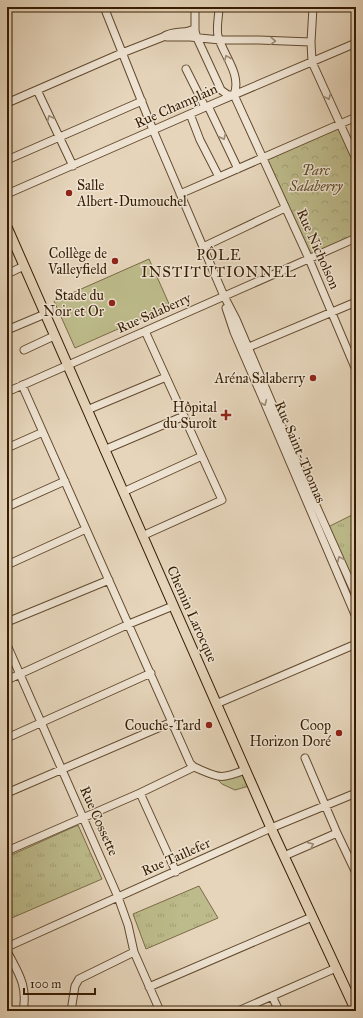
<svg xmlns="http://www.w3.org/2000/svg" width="363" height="1018" viewBox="0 0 363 1018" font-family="'IM FELL Great Primer',serif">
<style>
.grass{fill:#bdbb8b;stroke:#7a6c46}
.forest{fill:url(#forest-crowns);stroke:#7a6c46}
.park{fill:url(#park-tufts);stroke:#7a6c46}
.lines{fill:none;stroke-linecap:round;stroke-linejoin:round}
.minor-casing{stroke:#624a2f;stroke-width:9}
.major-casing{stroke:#361c00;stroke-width:11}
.minor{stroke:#efe4d3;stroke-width:7}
.major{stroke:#e6d5bb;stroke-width:9}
.oneway{stroke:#9c8a74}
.poi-dot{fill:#8f2418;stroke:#efe4d3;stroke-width:1.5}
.labels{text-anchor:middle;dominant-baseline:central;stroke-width:3;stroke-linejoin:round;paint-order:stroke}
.street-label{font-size:14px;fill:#361c00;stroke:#efe4d3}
.park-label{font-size:14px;font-style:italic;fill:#5e4c2a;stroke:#efe4d3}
.poi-label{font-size:14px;fill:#361c00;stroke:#efe4d3;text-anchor:end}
.neighbourhood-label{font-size:15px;letter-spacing:1px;fill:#361c00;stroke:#efe4d3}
</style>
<defs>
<pattern id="forest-crowns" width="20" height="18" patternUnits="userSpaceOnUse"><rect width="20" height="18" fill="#bdbb8b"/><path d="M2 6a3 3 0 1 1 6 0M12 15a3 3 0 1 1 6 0" fill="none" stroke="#a3a076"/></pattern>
<pattern id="park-tufts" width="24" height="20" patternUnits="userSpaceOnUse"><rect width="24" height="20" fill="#bdbb8b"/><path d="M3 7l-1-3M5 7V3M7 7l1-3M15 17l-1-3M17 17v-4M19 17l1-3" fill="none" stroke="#a3a076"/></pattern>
</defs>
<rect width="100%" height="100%" fill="#e6d5bb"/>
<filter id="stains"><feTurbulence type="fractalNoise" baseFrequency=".005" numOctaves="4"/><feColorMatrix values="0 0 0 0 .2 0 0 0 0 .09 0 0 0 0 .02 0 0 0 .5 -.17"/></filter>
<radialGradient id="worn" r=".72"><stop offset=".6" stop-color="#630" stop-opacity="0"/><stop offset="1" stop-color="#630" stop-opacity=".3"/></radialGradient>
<path class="grass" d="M 149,259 L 170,306 L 75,348 L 54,301 Z"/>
<path class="forest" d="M 340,124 L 356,159 L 356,238 L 309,259 L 263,158 Z"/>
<path class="park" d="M 356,513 L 356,591 L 328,527 Z
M 243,772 L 249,786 L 235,790 L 222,784 L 217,779 Z
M 78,825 L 102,879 L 7,920 L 7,857 Z
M 199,886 L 218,918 L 146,949 L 133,914 Z"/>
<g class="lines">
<defs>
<path id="minor" d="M 104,7 L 153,130 L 224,296 L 236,319 L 306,483 L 356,595
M 195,7 L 195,31 L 197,38 L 221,90 L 228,95 L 234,95
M 219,7 C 219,16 216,27 218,36 C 223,55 242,74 234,95 L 309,259 L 356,370
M 313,7 L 311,42 L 312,62 L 356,159
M 167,37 L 190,37 L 220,40 L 259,40 L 311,42
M 186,69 L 205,107
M 37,90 L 73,166
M 7,103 L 122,53 L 163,37 C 174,29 188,35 195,28
M 208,106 L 238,169
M 190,114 L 200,140 L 219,177
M 7,160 L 142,101
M 7,194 L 208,106 L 356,43
M 180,194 L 356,117
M 203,247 L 285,208
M 7,274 L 24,266
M 226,308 L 234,332 L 263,399 L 356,617
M 7,330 L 45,314
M 249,347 L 356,302
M 24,350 L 54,336
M 22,385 L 190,763 L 194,767
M 7,392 L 356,238
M 87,410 L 166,377
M 7,448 L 43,432
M 104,450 L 184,416
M 123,492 L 202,456
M 7,507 L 65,481
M 142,536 L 222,500 L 145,331
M 7,565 L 86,529
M 7,622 L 109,580
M 7,645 L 118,897 L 128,925 L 134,952 L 160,1011
M 7,680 L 129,624 L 173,606
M 216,704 L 356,644
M 7,738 L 151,673
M 305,758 L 337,833 L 356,873
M 7,793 L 172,722
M 140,793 L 176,872
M 7,851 L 140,793 L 194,767 C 220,778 219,780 245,770
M 284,856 L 337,833
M 7,947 L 271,828 L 356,793
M 7,951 C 18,973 28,985 23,1011
M 149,987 L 312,917
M 272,996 L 279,1011
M 71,1011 L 75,986 L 79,979 L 134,952
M 238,1011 L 336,968"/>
<path id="major" d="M 7,227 L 271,828 L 356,1011"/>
</defs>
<use href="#minor" class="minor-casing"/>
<use href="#major" class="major-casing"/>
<use href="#minor" class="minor"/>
<use href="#major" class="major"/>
</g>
<defs><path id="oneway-chevron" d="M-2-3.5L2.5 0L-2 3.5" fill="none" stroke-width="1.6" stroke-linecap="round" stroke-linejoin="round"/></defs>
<g class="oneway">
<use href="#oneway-chevron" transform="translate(273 41) rotate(2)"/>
<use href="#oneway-chevron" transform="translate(227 58) rotate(-112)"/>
<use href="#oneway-chevron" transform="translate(328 97) rotate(66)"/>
<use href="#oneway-chevron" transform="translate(50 118) rotate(-115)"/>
<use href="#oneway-chevron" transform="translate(223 137) rotate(65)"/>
<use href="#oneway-chevron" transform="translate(264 403) rotate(67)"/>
<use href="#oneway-chevron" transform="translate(340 559) rotate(-114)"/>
<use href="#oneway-chevron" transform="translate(311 845) rotate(-24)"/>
</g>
<g class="poi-dot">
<circle cx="69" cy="193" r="4"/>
<circle cx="115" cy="261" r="4"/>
<circle cx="112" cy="303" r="4"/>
<circle cx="313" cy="378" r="4"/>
<path d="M224 409h4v4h4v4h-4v4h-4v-4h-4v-4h4z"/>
<circle cx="209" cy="725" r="4"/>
<circle cx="339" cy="733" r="4"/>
</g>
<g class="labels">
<g class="street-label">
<text transform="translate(176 106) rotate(-24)">Rue Champlain</text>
<text transform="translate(318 249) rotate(66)">Rue Nicholson</text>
<text transform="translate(154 313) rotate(-24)">Rue Salaberry</text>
<text transform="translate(300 452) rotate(67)">Rue Saint-Thomas</text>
<text transform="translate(192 614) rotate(66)">Chemin Larocque</text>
<text transform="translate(99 821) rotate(66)">Rue Cossette</text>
<text transform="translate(176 857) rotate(-24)">Rue Taillefer</text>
</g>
<g class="park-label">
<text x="316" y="170">Parc<tspan x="316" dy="16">Salaberry</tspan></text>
</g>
<g class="poi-label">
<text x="77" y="185" text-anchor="start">Salle<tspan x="77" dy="16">Albert-Dumouchel</tspan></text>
<text x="107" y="253">Collège de<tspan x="107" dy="16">Valleyfield</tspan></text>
<text x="104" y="295">Stade du<tspan x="104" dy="16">Noir et Or</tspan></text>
<text x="305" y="378">Aréna Salaberry</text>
<text x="217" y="407">Hôpital<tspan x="217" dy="16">du Suroît</tspan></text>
<text x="201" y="725">Couche-Tard</text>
<text x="331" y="725">Coop<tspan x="331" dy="16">Horizon Doré</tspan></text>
</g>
<g class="neighbourhood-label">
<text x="219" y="255">PÔLE<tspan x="219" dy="17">INSTITUTIONNEL</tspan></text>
</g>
</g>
<rect width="363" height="1018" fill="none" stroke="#e6d5bb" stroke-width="24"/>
<rect x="8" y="8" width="347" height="1002" fill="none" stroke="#361c00" stroke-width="2"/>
<rect x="12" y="12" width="339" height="994" fill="none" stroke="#361c00"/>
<path d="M24 988v6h71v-6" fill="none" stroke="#361c00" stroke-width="2"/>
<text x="30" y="988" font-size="12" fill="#361c00" stroke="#efe4d3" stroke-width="3" paint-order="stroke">100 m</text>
<rect width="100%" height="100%" filter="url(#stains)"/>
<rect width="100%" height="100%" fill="url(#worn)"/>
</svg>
